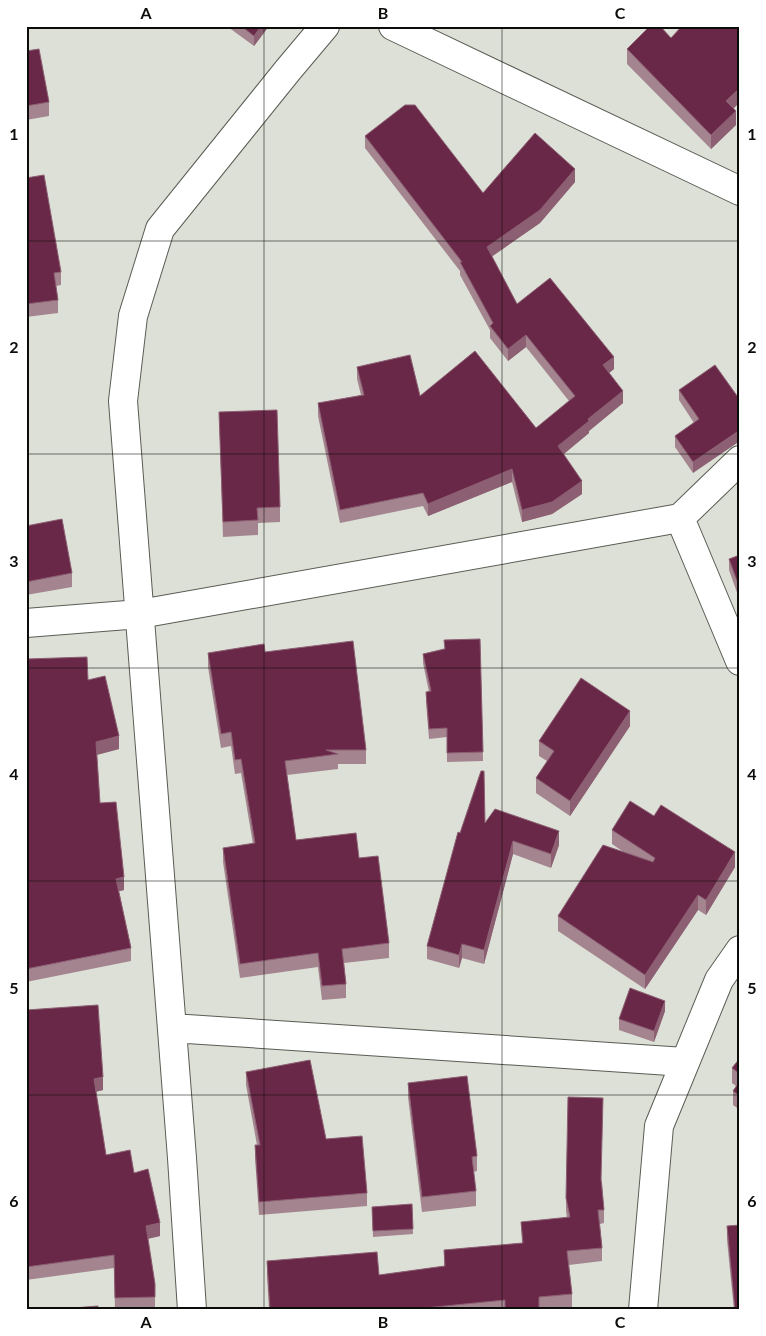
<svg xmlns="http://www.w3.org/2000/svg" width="766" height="1336" viewBox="0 0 766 1336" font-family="Lato,sans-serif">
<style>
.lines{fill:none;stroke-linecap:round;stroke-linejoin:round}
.minor-casing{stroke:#5a5c54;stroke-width:30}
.minor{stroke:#fff;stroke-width:28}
.wall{fill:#a3848f}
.shaded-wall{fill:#8c5f73}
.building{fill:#6a2848;stroke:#8c5f73}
.grid{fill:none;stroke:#0c0d0a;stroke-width:1;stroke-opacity:0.55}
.neatline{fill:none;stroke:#0c0d0a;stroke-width:2}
.grid-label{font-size:16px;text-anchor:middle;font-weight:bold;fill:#0c0d0a}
</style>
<rect width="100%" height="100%" fill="#dce0d6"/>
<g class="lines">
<defs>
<path id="minor" d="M 393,26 L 740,191
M 680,518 L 740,661
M 26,623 L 140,614 L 680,518 L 740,460
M 172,1028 L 685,1062
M 192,1310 L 182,1158 L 123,401 L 133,316 L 160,229 L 288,70 L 325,26
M 643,1310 L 659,1126 L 719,980 L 740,950"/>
</defs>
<use href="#minor" class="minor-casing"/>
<use href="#minor" class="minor"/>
</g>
<path class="wall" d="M 228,26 L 269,26 L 254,46 L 228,27 Z
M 671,38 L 734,108 L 736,125 L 711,149 L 627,64 L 627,49 Z
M 26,51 L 49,102 L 49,116 L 26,120 Z
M 365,136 L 483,193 L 575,182 L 540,223 L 492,256 L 517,304 L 614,369 L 609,373 L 623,403 L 589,431 L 589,433 L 563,454 L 582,494 L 552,514 L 522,522 L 512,482 L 428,516 L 423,506 L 340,523 L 318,416 L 318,403 L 361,395 L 357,379 L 357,367 L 420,396 L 536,428 L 569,401 L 526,347 L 508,361 L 490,338 L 490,330 L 460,275 L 460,271 L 365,148 Z
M 26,178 L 61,272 L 61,285 L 56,286 L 58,300 L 58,313 L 26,317 Z
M 679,390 L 740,400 L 693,473 L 675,447 L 675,436 L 694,423 L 679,400 Z
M 219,412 L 280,507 L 280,522 L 258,523 L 258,535 L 223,537 Z
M 26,526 L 72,573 L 72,587 L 26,595 Z
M 740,555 L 740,601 L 729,570 L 729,559 Z
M 480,639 L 483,761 L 447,762 L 447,737 L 429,739 L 426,701 L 426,692 L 429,692 L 423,663 L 423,654 Z
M 265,652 L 366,750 L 366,764 L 338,764 L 338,769 L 287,775 L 296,840 L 359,858 L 389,943 L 389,958 L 344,963 L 346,984 L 346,998 L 322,1000 L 318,967 L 240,978 L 223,862 L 223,848 L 253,844 L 241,773 L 235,774 L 231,746 L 221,748 L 208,667 L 208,653 Z
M 26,659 L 88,680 L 119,749 L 97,755 L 100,803 L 124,890 L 119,891 L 131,948 L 131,961 L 26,982 Z
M 630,726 L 570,816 L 536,793 L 536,778 L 547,761 L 539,756 L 539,741 Z
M 485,823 L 559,845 L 551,868 L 513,854 L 484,964 L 462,958 L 459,968 L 427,959 L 427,946 L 460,833 Z
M 612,830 L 735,867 L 706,915 L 698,910 L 645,989 L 558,931 L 558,916 L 625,853 L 612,844 Z
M 26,1010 L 103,1090 L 96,1092 L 106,1155 L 134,1173 L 160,1236 L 148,1239 L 155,1284 L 155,1310 L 115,1310 L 114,1268 L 26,1280 Z
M 665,1011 L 654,1042 L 619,1030 L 619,1019 Z
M 740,1058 L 740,1110 L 733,1105 L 733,1091 L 736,1086 L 732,1083 L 732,1068 Z
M 246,1072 L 326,1139 L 367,1193 L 367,1206 L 259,1215 L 255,1158 L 255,1145 L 257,1145 L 246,1085 Z
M 408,1083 L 477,1156 L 477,1171 L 473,1172 L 476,1191 L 476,1206 L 422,1212 L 408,1097 Z
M 602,1182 L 604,1210 L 604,1223 L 600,1224 L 602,1248 L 602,1261 L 569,1265 L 572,1294 L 572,1307 L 546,1310 L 269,1310 L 267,1275 L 267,1261 L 379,1275 L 444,1266 L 444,1250 L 522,1243 L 521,1222 L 567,1218 L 566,1211 L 566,1198 Z
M 412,1204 L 413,1234 L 373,1237 L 372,1207 Z
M 727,1226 L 740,1310 L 734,1310 L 727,1240 Z"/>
<path class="shaded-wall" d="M 261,26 L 269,26 L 254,46 L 254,36 Z
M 740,88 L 740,102 L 726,116 L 726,101 Z
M 736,111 L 736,125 L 711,149 L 711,135 Z
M 575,169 L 575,182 L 540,223 L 487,260 L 487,247 Z
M 526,335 L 526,347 L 508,361 L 508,349 Z
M 614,357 L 614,369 L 603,378 L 603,365 Z
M 623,391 L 623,403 L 589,431 L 589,433 L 558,459 L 558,446 L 588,419 Z
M 740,430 L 740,441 L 693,473 L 693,462 Z
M 512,469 L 512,482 L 428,516 L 428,504 Z
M 582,481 L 582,494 L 552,514 L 522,522 L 522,510 Z
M 630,711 L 630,726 L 570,816 L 570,801 Z
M 119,736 L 119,749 L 96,755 L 96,742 Z
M 559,831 L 559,845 L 551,868 L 551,854 Z
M 513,841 L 513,854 L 484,964 L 484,950 Z
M 735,852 L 735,867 L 706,915 L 706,900 Z
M 124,877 L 124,890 L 116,892 L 116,879 Z
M 698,895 L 698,910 L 645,989 L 645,975 Z
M 462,944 L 462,958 L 459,968 L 459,955 Z
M 665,1001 L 665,1011 L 654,1042 L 654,1031 Z
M 103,1077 L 103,1090 L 94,1092 L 94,1079 Z
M 160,1223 L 160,1236 L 146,1239 L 146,1226 Z"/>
<path class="building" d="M 241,26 L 261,26 L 254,36 Z
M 650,26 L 660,26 L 671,38 L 682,26 L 740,26 L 740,88 L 726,101 L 736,111 L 711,135 L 627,49 Z
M 39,49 L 49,102 L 26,106 L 26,51 Z
M 405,105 L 415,105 L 483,193 L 535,133 L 575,169 L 540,210 L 487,247 L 517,304 L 550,278 L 614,357 L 603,365 L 623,391 L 588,419 L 589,421 L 558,446 L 582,481 L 552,502 L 522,510 L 512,469 L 428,504 L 423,493 L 340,510 L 318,403 L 364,395 L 357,367 L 410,355 L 420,396 L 475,351 L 536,428 L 575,396 L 526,335 L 508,349 L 490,326 L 493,323 L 460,262 L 462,262 L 365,136 Z
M 44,175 L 61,272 L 54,273 L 58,300 L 26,304 L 26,178 Z
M 715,365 L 740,400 L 740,430 L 693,462 L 675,436 L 699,419 L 679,390 Z
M 277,410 L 280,507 L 257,508 L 258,520 L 223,522 L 219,412 Z
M 62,519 L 72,573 L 26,582 L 26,526 Z
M 740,555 L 740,589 L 729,559 Z
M 480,639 L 483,752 L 447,753 L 447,728 L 429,729 L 426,692 L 431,691 L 423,654 L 445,649 L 444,640 Z
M 353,641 L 366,750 L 326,750 L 338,754 L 285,761 L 296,840 L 356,833 L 359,858 L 378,856 L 389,943 L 342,949 L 346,984 L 322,986 L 318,953 L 240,964 L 223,848 L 255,843 L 241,759 L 235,760 L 231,732 L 221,734 L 208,653 L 264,644 L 265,652 Z
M 87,657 L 88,680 L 105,676 L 119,736 L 96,742 L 100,803 L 116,802 L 124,877 L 116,879 L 131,948 L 26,969 L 26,659 Z
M 581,678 L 630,711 L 570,801 L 536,778 L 554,751 L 539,741 Z
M 481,771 L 484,771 L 485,823 L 495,809 L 559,831 L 551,854 L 513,841 L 484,950 L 462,944 L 459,955 L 427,946 L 458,832 L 460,833 Z
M 630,801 L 654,816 L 661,805 L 735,852 L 706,900 L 698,895 L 645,975 L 558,916 L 603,845 L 653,862 L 655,858 L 612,830 Z
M 630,988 L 665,1001 L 654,1031 L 619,1019 Z
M 98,1005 L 103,1077 L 94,1079 L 106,1155 L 130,1150 L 134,1173 L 148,1169 L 160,1223 L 146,1226 L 155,1284 L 155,1297 L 115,1298 L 114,1255 L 26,1267 L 26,1010 Z
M 740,1058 L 740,1074 L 732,1068 Z
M 310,1060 L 326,1139 L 362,1136 L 367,1193 L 259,1202 L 255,1145 L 260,1145 L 246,1072 Z
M 467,1076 L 477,1156 L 472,1157 L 476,1191 L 422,1197 L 408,1083 Z
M 740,1081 L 740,1096 L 733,1091 Z
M 568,1097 L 603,1098 L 601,1179 L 604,1210 L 598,1210 L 602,1248 L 567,1251 L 572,1294 L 539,1297 L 539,1310 L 505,1310 L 505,1300 L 415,1309 L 415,1310 L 270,1310 L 267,1261 L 377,1252 L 379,1275 L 445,1266 L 444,1250 L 523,1243 L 521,1222 L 570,1217 L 566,1198 Z
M 412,1204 L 413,1229 L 373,1231 L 372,1207 Z
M 740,1225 L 740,1310 L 735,1310 L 727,1226 Z
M 98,1306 L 98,1310 L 49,1310 Z"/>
<path class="grid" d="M 264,26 L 264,1310M 502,26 L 502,1310M 26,241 L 740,241M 26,454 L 740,454M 26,668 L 740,668M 26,881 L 740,881M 26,1095 L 740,1095"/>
<rect width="766" height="1336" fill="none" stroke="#ffffff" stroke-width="55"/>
<rect x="28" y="28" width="710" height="1280" class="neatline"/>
<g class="grid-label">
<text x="146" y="19">A</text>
<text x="383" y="19">B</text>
<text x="620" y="19">C</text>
<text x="14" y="140">1</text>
<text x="752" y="140">1</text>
<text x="14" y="353">2</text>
<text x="752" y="353">2</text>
<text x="14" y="567">3</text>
<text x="752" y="567">3</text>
<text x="14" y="780">4</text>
<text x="752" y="780">4</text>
<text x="14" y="994">5</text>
<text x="752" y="994">5</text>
<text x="14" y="1207">6</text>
<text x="752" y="1207">6</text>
<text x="146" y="1328">A</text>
<text x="383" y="1328">B</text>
<text x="620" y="1328">C</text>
</g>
</svg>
